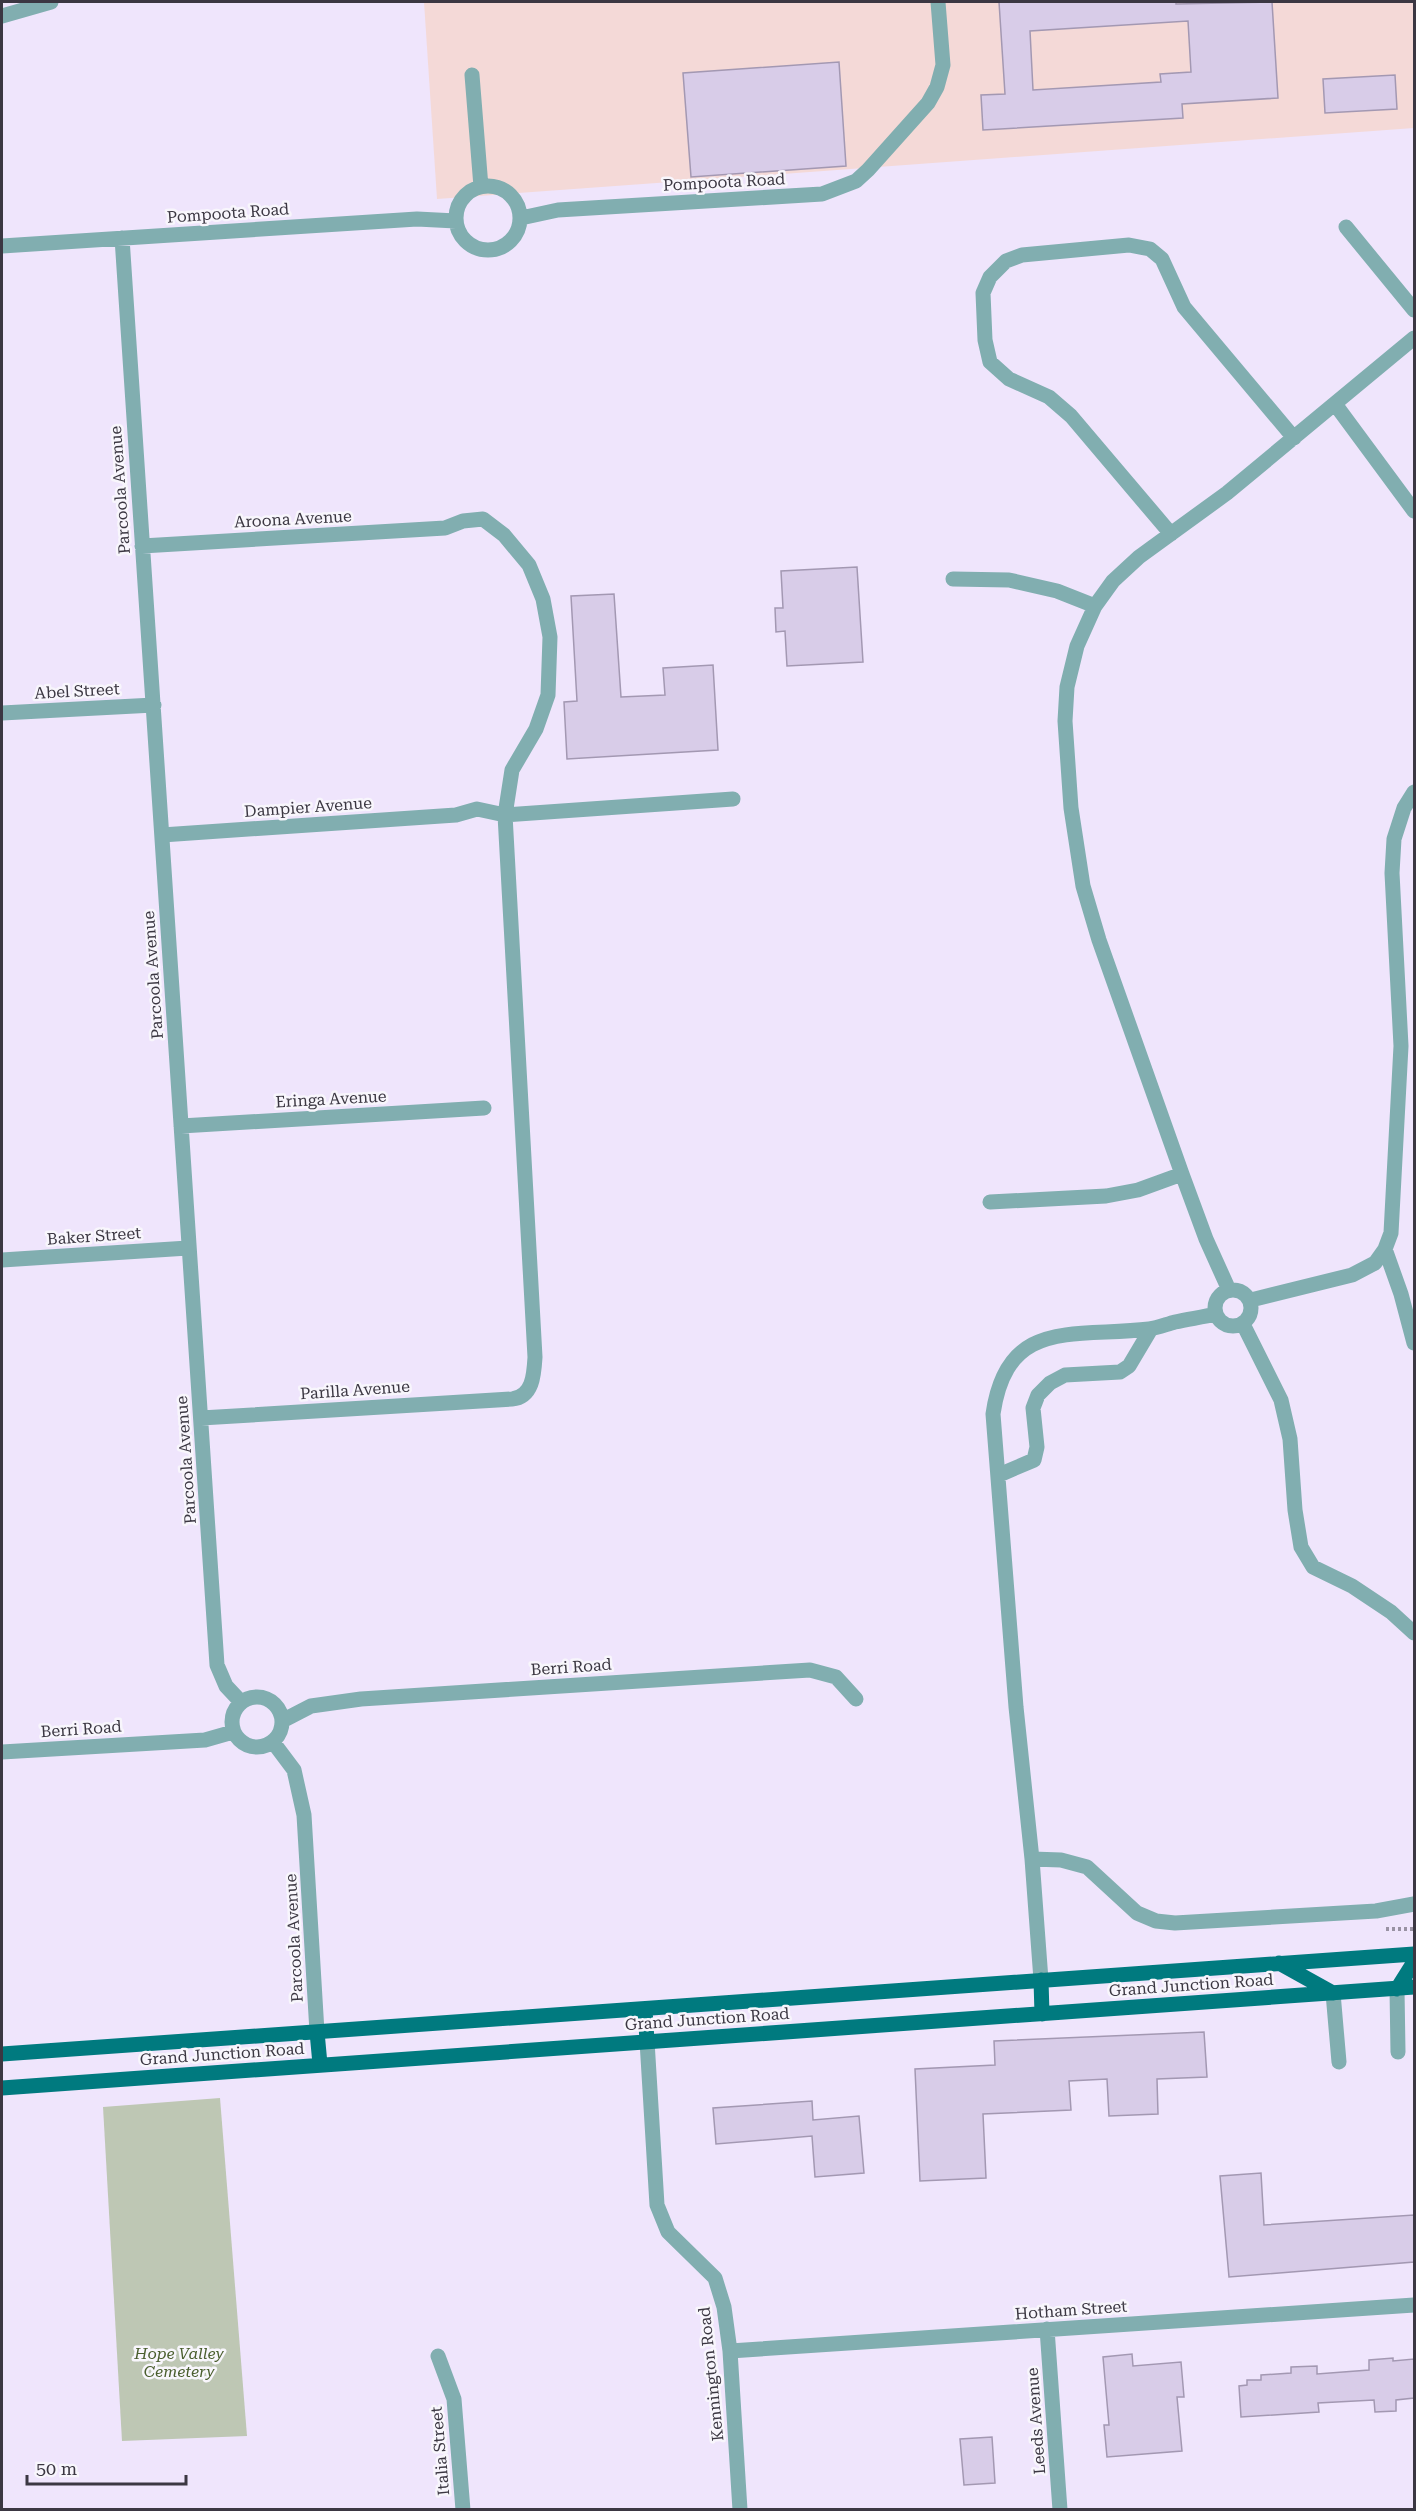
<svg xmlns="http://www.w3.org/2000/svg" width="1416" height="2511" viewBox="0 0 1416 2511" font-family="'Roboto Serif',serif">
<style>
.education{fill:#f4d9d7}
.green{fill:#bec7b4}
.building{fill:#d8cce8;stroke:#a398b2;stroke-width:1.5;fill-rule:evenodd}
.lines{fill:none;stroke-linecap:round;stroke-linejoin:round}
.path{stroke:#9992a3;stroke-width:4;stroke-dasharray:3 3;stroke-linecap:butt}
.minor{stroke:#81aeb0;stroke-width:15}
.major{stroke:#007a7f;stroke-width:15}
.labels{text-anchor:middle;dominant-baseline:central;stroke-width:5;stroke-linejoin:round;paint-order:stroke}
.street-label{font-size:16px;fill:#3b3742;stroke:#f8f6fc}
.park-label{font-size:16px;font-style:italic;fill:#4a5e2e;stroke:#f8f6fc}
</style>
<rect width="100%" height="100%" fill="#efe5fc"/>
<path class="education" d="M 424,2 L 1414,2 L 1414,128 L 437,199 Z"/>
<path class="green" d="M 220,2098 L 247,2436 L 122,2441 L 103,2107 Z"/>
<path class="building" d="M 999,2 L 1176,2 L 1176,4 L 1272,2 L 1278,98 L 1182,104 L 1183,118 L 983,130 L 981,95 L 1005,94 ZM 1188,21 L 1191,72 L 1160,74 L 1161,82 L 1033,90 L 1030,31 Z
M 839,62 L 846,166 L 691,177 L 683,73 Z
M 1395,75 L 1397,109 L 1325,113 L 1323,79 Z
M 857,567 L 863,662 L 787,666 L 785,631 L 776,632 L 775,608 L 783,608 L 781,571 Z
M 614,594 L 621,697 L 665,695 L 663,668 L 713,665 L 718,750 L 567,759 L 564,702 L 577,701 L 571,596 Z
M 1204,2032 L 1207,2077 L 1157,2079 L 1158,2114 L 1109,2116 L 1107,2079 L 1069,2081 L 1071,2110 L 983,2114 L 986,2178 L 920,2181 L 915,2069 L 995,2065 L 994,2041 Z
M 812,2101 L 813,2120 L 859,2116 L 864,2173 L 815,2177 L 812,2136 L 716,2144 L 713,2108 Z
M 1261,2173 L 1264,2225 L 1414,2215 L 1414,2262 L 1229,2277 L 1220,2176 Z
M 1132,2354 L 1133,2366 L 1181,2362 L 1184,2397 L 1177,2397 L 1182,2451 L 1107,2457 L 1104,2425 L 1109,2425 L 1103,2357 Z
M 1393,2358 L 1393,2361 L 1414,2359 L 1414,2398 L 1396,2400 L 1396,2411 L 1375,2412 L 1374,2400 L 1318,2403 L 1319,2412 L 1241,2417 L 1239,2386 L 1247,2385 L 1247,2380 L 1261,2380 L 1261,2375 L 1291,2373 L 1291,2367 L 1317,2366 L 1317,2374 L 1369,2370 L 1369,2360 Z
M 992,2437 L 995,2483 L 964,2485 L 960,2439 Z"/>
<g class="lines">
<path class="path" d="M 1386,1929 L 1414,1929"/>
<path class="minor" d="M 2,16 L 51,2
M 472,75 L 481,187
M456 218a32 32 0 1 1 64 0a32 32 0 1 1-64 0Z
M 521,218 L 558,210 L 822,194 L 856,181 L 868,170 L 928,103 L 937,87 L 943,65 L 938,2
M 1346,227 L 1414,310
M 122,238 L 217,1665 L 226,1686 L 241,1702
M 2,246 L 417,219 L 456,221
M 1335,404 L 1414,511
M 1171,534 L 1071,416 L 1049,397 L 1009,379 L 990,362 L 985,340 L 983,293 L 990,277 L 1006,261 L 1022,255 L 1129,245 L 1150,249 L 1162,259 L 1184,307 L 1294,438
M 142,546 L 445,528 L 463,521 L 483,519 L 504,535 L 529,565 L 543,599 L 550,637 L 548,695 L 536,729 L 512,770 L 505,815 L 733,799
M 953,579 L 1009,580 L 1057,591 L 1095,606
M 2,713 L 154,705
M 162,835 L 456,815 L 477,809 L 505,815 L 535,1357 C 534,1374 533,1397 512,1399 L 201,1418
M 181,1126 L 484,1108
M 990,1202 L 1106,1196 L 1138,1190 L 1182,1174
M 1385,1249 L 1401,1294 L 1414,1343
M 2,1260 L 188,1248
M1215 1308a18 18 0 1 1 36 0a18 18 0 1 1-36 0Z
M 1229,1290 L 1206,1239 L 1182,1174 L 1099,940 L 1083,886 L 1071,808 L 1065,721 L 1067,687 L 1077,646 L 1095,606 L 1113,581 L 1139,557 L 1227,493 L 1414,338
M 1251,1300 L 1352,1275 L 1375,1263 L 1385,1249 L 1391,1233 L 1401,1046 L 1392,873 L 1394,839 L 1404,808 L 1414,792
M 1243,1324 L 1281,1400 L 1290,1439 L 1295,1510 L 1301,1547 L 1313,1567 L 1352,1586 L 1391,1612 L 1414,1633
M 999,1475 L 1034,1460 L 1037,1447 L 1033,1408 L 1038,1395 L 1050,1383 L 1065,1375 L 1120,1372 L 1129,1366 L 1151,1329
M232 1722a25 25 0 1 1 50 0a25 25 0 1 1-50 0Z
M 282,1721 L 311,1706 L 361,1699 L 810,1670 L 836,1677 L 856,1699
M 273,1742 L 294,1770 L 304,1815 L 317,2032
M 2,1752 L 205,1740 L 233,1732
M 1032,1859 L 1061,1860 L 1087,1867 L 1137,1913 L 1156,1921 L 1175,1923 L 1376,1911 L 1414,1904
M 1041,1980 L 1032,1859 L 1016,1707 L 993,1414 C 1007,1317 1074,1338 1149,1329 C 1158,1328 1167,1324 1175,1322 C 1189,1319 1203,1317 1216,1314
M 1397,1989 L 1398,2052
M 1333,1993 L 1339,2062
M 647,2041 L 657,2205 L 668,2232 L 715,2278 L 724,2307 L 730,2351 L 740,2510
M 1047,2329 L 1060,2510
M 730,2351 L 1414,2305
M 438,2356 L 454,2399 L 463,2510"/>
<path class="major" d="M 1279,1963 L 1333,1993
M 1041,1980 L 1042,2014
M 1397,1989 L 1414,1962
M 645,2009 L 647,2041
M 317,2032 L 320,2064
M 2,2054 L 1414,1954
M 2,2088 L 1414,1987"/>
</g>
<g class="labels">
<g class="street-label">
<text transform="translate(724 182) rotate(-3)">Pompoota Road</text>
<text transform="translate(228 213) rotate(-4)">Pompoota Road</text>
<text transform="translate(120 490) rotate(-94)">Parcoola Avenue</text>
<text transform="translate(293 519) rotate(-3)">Aroona Avenue</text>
<text transform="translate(77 691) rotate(-3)">Abel Street</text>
<text transform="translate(308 807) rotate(-4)">Dampier Avenue</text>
<text transform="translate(153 975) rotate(-94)">Parcoola Avenue</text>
<text transform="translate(331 1099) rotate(-3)">Eringa Avenue</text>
<text transform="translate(94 1236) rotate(-4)">Baker Street</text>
<text transform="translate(355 1390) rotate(-4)">Parilla Avenue</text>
<text transform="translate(186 1460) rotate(-94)">Parcoola Avenue</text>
<text transform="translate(571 1667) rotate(-4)">Berri Road</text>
<text transform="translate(81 1729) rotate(-4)">Berri Road</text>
<text transform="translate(294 1938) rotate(-93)">Parcoola Avenue</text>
<text transform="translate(1191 1985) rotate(-4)">Grand Junction Road</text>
<text transform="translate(707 2019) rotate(-4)">Grand Junction Road</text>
<text transform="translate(222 2054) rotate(-4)">Grand Junction Road</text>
<text transform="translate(1071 2310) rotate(-4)">Hotham Street</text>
<text transform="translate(711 2374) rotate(-96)">Kennington Road</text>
<text transform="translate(1036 2421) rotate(-94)">Leeds Avenue</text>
<text transform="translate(440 2451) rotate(-95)">Italia Street</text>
</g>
<g class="park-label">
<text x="179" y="2353">Hope Valley<tspan x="179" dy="18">Cemetery</tspan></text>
</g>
</g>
<rect width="1416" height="2511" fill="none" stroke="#3b3742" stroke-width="6"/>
<path d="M27 2475v9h159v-9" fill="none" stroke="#3b3742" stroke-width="3"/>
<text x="36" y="2475" font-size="18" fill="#3b3742" stroke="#f8f6fc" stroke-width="4.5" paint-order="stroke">50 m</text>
</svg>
